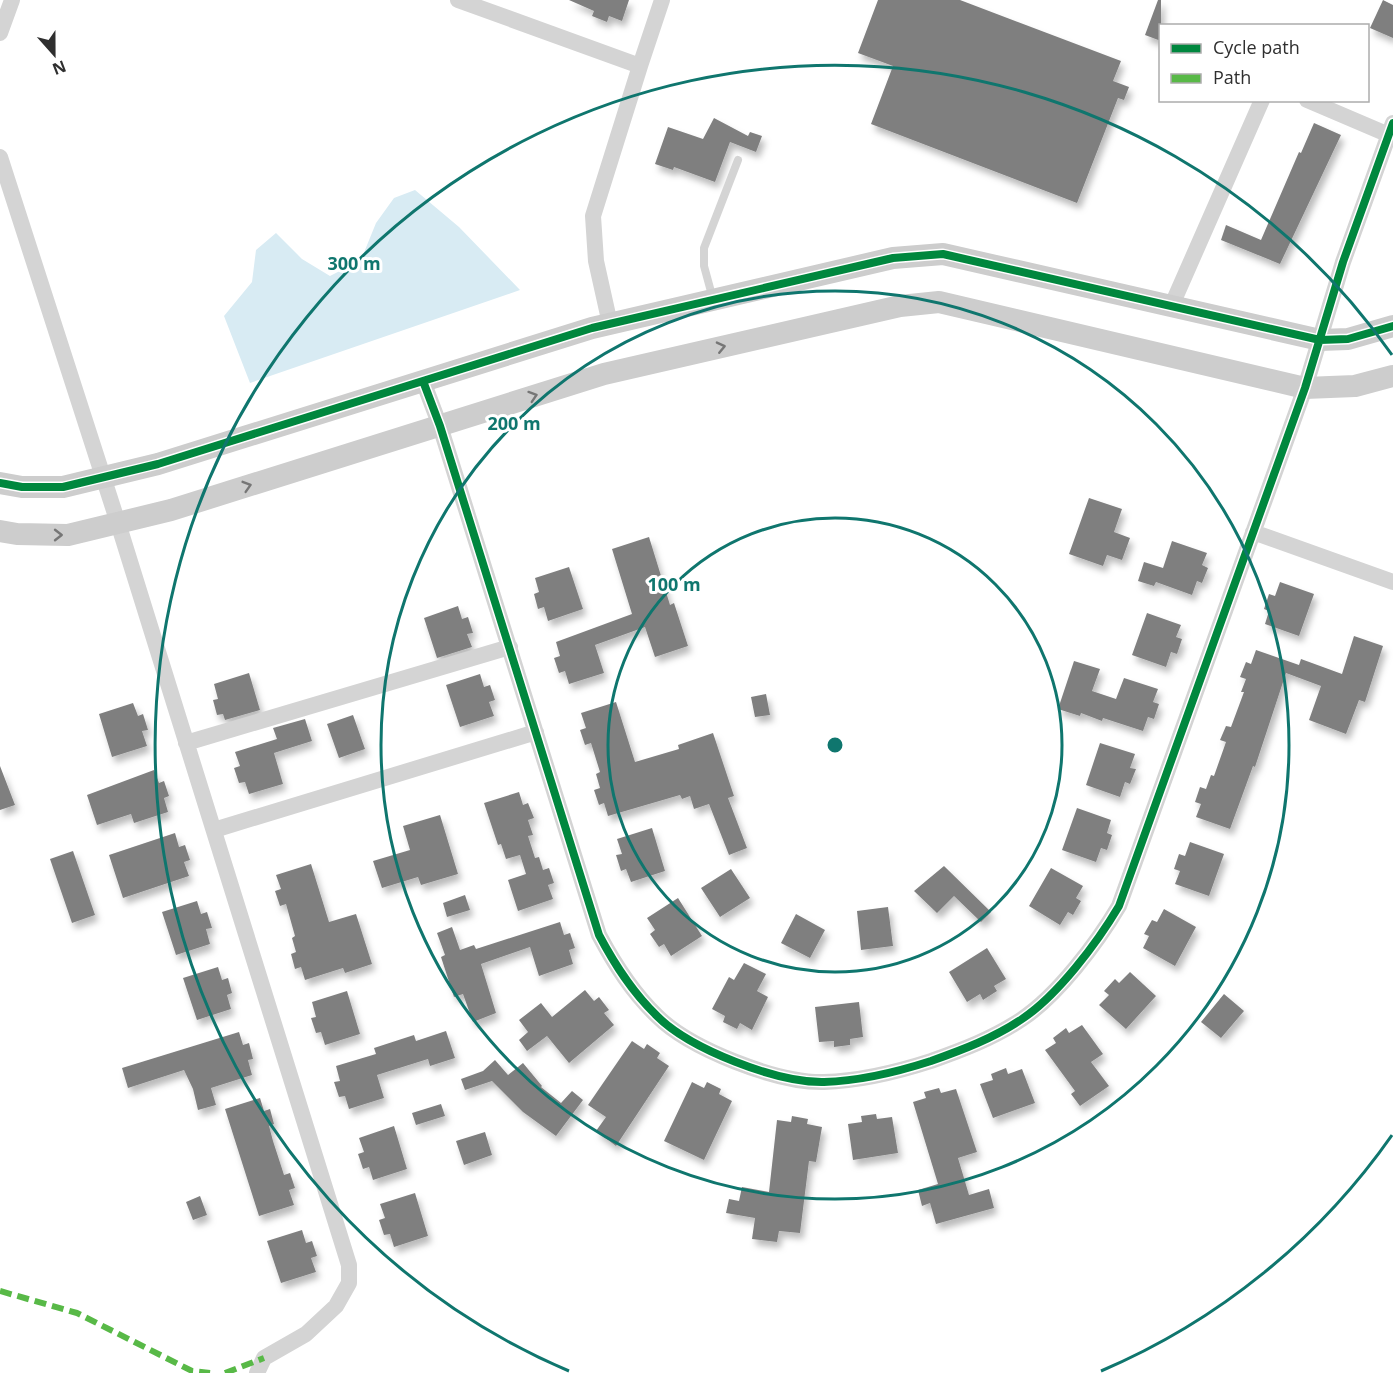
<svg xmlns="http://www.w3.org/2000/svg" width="1393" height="1373" viewBox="0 0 1393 1373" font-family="'Open Sans',sans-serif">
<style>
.water{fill:#d8ebf3}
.building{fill:#7f7f7f;filter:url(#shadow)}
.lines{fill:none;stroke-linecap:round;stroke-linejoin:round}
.lane{stroke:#d4d4d4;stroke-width:8}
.street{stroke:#d4d4d4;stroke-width:16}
.secondary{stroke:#cdcdcd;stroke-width:22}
.quiet{stroke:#58b947;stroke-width:6;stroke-dasharray:12 6;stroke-linecap:butt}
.cycleway-casing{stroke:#fff;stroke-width:11}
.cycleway{stroke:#00873e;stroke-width:8}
.oneway{stroke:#767676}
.ring{fill:none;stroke:#0f766e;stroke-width:3}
.centre{fill:#0f766e;stroke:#fff;stroke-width:3}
.ring-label{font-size:18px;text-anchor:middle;font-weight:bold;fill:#0f766e;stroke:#fff;stroke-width:6;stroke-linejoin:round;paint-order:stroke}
</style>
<defs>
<filter id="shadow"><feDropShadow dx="3.5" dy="6" stdDeviation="3" flood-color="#0004"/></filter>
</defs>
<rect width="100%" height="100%" fill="#fff"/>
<path class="water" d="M 415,190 L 459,227 L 520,290 L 250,383 L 224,316 L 252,282 L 256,250 L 276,233 L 302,259 L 330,276 L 361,260 L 376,223 L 394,198 Z"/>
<path class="building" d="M 569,0 L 629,0 L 622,21 L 609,16 L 607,22 L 592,16 L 594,11 Z
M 878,0 L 960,0 L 1121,61 L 1113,81 L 1129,87 L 1124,100 L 1118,98 L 1077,203 L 871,124 L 893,66 L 858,53 Z
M 1158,0 L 1161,0 L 1161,41 L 1145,35 Z
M 1383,0 L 1393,5 L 1393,38 L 1370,28 Z
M 714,118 L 748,136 L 750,132 L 762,136 L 756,152 L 730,142 L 715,182 L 674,167 L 673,170 L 655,164 L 668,127 L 703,139 Z
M 1314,123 L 1341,135 L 1280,264 L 1221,240 L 1226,225 L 1261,240 L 1299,152 L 1301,153 Z
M 1089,498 L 1122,509 L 1114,532 L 1130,538 L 1122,560 L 1107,555 L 1103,566 L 1069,554 Z
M 649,537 L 670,605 L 674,603 L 688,646 L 655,657 L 645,627 L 595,645 L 604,673 L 569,684 L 565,671 L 559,673 L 554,658 L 560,656 L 556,642 L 632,614 L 612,549 Z
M 1172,541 L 1207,553 L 1202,565 L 1208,568 L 1202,583 L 1197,581 L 1192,595 L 1156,582 L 1154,586 L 1138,581 L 1144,562 L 1163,568 Z
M 569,567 L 583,609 L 548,621 L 544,607 L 538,609 L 534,594 L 539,592 L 535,578 Z
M 1280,582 L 1314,594 L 1299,636 L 1265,624 L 1269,611 L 1264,609 L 1269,594 L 1275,596 Z
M 458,606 L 462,619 L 468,617 L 473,633 L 467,634 L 472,647 L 437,658 L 424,618 Z
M 1147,613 L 1181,625 L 1176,637 L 1182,639 L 1177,654 L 1171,652 L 1166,667 L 1132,655 Z
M 1354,636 L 1383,646 L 1365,702 L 1359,700 L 1346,734 L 1309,720 L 1321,686 L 1286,673 L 1255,767 L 1253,766 L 1230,829 L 1196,817 L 1201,804 L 1195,802 L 1200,787 L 1206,789 L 1211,775 L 1214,776 L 1226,742 L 1220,740 L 1226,726 L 1231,727 L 1244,692 L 1241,692 L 1246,679 L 1240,677 L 1246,662 L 1251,664 L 1256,650 L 1299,665 L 1301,659 L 1342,674 Z
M 1074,661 L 1100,669 L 1092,691 L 1116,699 L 1124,678 L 1158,689 L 1153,702 L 1159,704 L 1154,719 L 1148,717 L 1143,731 L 1103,718 L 1102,721 L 1081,713 L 1080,716 L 1058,709 Z
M 249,673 L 260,710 L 225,720 L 223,714 L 217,715 L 213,700 L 218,699 L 214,684 Z
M 480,674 L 484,687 L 490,685 L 495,700 L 489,702 L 494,716 L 460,727 L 446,685 Z
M 766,694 L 770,715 L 755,717 L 751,697 Z
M 616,702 L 635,762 L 679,749 L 678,745 L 713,733 L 734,796 L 728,798 L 747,848 L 729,855 L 709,804 L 694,809 L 690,796 L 682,799 L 680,795 L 608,816 L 604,803 L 599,805 L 594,790 L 600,788 L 596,774 L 600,772 L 591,743 L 585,745 L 580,730 L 586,728 L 581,713 Z
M 133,703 L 138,716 L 143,714 L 148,730 L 142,731 L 147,746 L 112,757 L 99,714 Z
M 353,715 L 365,749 L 339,758 L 327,724 Z
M 305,719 L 312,741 L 274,753 L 283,784 L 249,794 L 245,782 L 239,783 L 234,768 L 240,766 L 235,752 L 277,739 L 273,728 Z
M 1100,743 L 1135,754 L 1130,768 L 1136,769 L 1130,784 L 1125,782 L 1120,797 L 1086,785 Z
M 0,766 L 15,805 L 0,810 Z
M 154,770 L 159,783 L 164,781 L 169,796 L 164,798 L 168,812 L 134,823 L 131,814 L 97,825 L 87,795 Z
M 519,792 L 523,805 L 528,803 L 534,818 L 528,820 L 533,835 L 528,836 L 535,858 L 539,857 L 543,870 L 549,868 L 554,883 L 548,885 L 553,899 L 518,911 L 508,880 L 526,874 L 520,855 L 506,859 L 501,844 L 498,845 L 484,803 Z
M 1077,808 L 1111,820 L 1107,833 L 1112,835 L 1107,850 L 1101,848 L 1096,862 L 1062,850 Z
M 440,815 L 458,874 L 421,885 L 418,877 L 382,888 L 373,861 L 410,850 L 403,826 Z
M 652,828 L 665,871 L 631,882 L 626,869 L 621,871 L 616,855 L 622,854 L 617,839 Z
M 175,833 L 179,847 L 185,845 L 190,860 L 184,862 L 189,876 L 123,898 L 109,855 Z
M 1190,842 L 1224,854 L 1209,896 L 1175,884 L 1180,871 L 1174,869 L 1179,854 L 1185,856 Z
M 73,851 L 95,915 L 72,923 L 50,859 Z
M 311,864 L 329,922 L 356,914 L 372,964 L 345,973 L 343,968 L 305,980 L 301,967 L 295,969 L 291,954 L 296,952 L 292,938 L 295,936 L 286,904 L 280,906 L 275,891 L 281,889 L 276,875 Z
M 944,866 L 991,912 L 981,922 L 954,896 L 937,913 L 914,891 Z
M 1051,868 L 1083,886 L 1076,898 L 1081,901 L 1073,915 L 1068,912 L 1060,925 L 1029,906 Z
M 731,869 L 750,898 L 720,917 L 701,888 Z
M 465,895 L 470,910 L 447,917 L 443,903 Z
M 678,898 L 702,936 L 671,956 L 664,944 L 659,947 L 650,934 L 655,930 L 647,918 Z
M 197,901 L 201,914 L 207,912 L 212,928 L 206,929 L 210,944 L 176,955 L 162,912 Z
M 888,907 L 893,946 L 861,950 L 857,911 Z
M 1164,909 L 1196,927 L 1175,966 L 1143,948 L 1149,936 L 1144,934 L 1152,920 L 1157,922 Z
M 796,914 L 825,930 L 810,958 L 781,943 Z
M 560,922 L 564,935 L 570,933 L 575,948 L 569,950 L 573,964 L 539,976 L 530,947 L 481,964 L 496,1013 L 473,1022 L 463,994 L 454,997 L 441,957 L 445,955 L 437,933 L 452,927 L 460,950 L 474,945 L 476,949 Z
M 987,948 L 1006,979 L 994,986 L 997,991 L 983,1000 L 980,994 L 967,1002 L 949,972 Z
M 744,963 L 766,974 L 757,991 L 768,997 L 752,1030 L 740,1023 L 737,1029 L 723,1022 L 725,1016 L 712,1009 L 729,977 L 734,980 Z
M 218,967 L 222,980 L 228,978 L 232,993 L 227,995 L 231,1009 L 197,1020 L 183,978 Z
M 1130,972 L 1156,996 L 1126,1029 L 1099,1005 L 1109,995 L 1104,991 L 1115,979 L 1119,983 Z
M 585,990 L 594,1001 L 599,997 L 609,1010 L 604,1013 L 614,1025 L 569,1063 L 547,1036 L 527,1051 L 519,1040 L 528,1032 L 519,1020 L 541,1003 L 552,1017 Z
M 347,991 L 360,1034 L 325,1045 L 321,1032 L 316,1033 L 311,1018 L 316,1017 L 312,1002 Z
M 1224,994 L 1244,1011 L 1221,1038 L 1201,1022 Z
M 859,1002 L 863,1037 L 850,1039 L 850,1045 L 834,1047 L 834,1041 L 819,1042 L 815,1007 Z
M 1082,1025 L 1103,1054 L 1091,1062 L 1109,1086 L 1080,1106 L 1071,1094 L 1075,1091 L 1045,1050 L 1056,1043 L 1053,1038 L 1066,1028 L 1069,1033 Z
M 446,1031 L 455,1058 L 430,1066 L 428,1059 L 377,1075 L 384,1098 L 349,1109 L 345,1096 L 339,1097 L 334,1082 L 340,1081 L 336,1066 L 376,1054 L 374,1048 L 414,1035 L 416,1041 Z
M 239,1032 L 243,1045 L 249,1043 L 253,1059 L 248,1060 L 252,1075 L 211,1088 L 216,1105 L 198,1110 L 193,1089 L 184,1070 L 128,1088 L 122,1068 Z
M 632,1041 L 644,1049 L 647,1044 L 660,1053 L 657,1058 L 669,1066 L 616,1146 L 596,1131 L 606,1117 L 588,1105 Z
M 495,1060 L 508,1075 L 523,1063 L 542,1086 L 541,1087 L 561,1103 L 572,1091 L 583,1100 L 556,1136 L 523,1112 L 492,1081 L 465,1090 L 461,1079 L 483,1071 Z
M 1006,1068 L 1008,1074 L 1022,1069 L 1035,1103 L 993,1118 L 980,1084 L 993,1080 L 991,1074 Z
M 692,1082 L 704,1088 L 707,1082 L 721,1089 L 719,1094 L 732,1101 L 704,1160 L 664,1141 Z
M 939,1088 L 941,1093 L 956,1089 L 977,1152 L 958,1158 L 969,1195 L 989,1189 L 994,1208 L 936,1224 L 930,1203 L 922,1206 L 918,1190 L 938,1184 L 913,1102 L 926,1098 L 924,1092 Z
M 260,1098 L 264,1111 L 270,1109 L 274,1124 L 269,1126 L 273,1141 L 284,1175 L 290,1173 L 295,1188 L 289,1190 L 294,1205 L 259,1216 L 225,1109 Z
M 441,1104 L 445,1116 L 416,1125 L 412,1113 Z
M 876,1114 L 877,1119 L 892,1117 L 898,1153 L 853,1160 L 848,1124 L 862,1122 L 861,1116 Z
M 792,1116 L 808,1119 L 807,1124 L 822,1127 L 816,1162 L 809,1161 L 800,1233 L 779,1231 L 777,1242 L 752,1239 L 755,1218 L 726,1213 L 729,1199 L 739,1201 L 742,1187 L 769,1192 L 777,1120 L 791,1122 Z
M 394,1126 L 407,1169 L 373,1180 L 369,1167 L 363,1169 L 358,1154 L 364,1152 L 359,1138 Z
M 485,1132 L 492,1155 L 464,1165 L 456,1141 Z
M 415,1193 L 428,1236 L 394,1247 L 390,1234 L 384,1235 L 379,1220 L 385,1218 L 380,1204 Z
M 200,1196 L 207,1215 L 193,1220 L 186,1202 Z
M 302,1230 L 306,1243 L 312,1241 L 317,1256 L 311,1258 L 316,1272 L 281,1283 L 267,1241 Z"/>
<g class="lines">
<path class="lane" d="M 713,299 L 704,266 L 704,248 L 738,160"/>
<path class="street" d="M 458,0 L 640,66 L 593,216 L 596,261 L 610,324
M 0,33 L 12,0
M 640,66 L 662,0
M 1307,100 L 1389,135
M 0,157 L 118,523 L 349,1265 L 349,1283 L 336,1306 L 306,1334 L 264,1358 L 257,1373
M 1171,307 L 1262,100
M 423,381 L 440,426 L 599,935 C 615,965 632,992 657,1016 C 690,1049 777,1083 824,1082 C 859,1081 897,1072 931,1061 C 962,1050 994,1038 1022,1019 C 1058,995 1097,943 1119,906 L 1305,388 L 1343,262 L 1393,123
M 1253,532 L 1393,582
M 186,743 L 510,647
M 214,830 L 536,732"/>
<path class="secondary" d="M 0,483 L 22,487 L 63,487 L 158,464 L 592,328 L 893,258 L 943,254 L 1320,340 L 1348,339 L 1393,326
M 0,531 L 17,534 L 68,535 L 171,510 L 604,374 L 900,306 L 939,302 L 1305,388 L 1355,386 L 1393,376"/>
<path class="quiet" d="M 0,1291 L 77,1313 L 192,1371 L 210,1373
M 225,1373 L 264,1358"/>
<defs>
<path id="cycleway" d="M 423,381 L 440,426 L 599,935 C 615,965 632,992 657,1016 C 690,1049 777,1083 824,1082 C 859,1081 897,1072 931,1061 C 962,1050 994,1038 1022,1019 C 1058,995 1097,943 1119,906 L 1305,388 L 1343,262 L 1393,123
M 0,483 L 22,487 L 63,487 L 158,464 L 592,328 L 893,258 L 943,254 L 1320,340 L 1348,339 L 1393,326"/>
</defs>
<use href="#cycleway" class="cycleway-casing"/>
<use href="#cycleway" class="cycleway"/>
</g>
<defs><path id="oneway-chevron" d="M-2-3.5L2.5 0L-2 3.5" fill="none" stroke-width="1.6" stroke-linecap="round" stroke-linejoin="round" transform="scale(1.5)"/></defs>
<g class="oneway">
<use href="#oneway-chevron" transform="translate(721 347) rotate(-13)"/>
<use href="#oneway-chevron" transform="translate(533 396) rotate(-18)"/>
<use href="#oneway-chevron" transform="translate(247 486) rotate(-17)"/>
<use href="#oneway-chevron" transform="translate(58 535)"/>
</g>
<g class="ring">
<circle cx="835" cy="745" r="227"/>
<circle cx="835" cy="745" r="454"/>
<path d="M1392 1135A680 680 0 0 1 1101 1371M569 1371A680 680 0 1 1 1392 355"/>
</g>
<circle cx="835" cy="745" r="9" class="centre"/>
<g class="ring-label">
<text x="354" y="270">300 m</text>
<text x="514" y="430">200 m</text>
<text x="674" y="591">100 m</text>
</g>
<rect x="1159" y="24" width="210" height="78" fill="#ffffff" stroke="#acacac" stroke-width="1.5"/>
<rect x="1171" y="44" width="30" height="9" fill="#00873e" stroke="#acacac" stroke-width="1.5"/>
<text x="1213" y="54" font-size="18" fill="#2f2f2f">Cycle path</text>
<rect x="1171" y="74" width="30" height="9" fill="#58b947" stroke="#acacac" stroke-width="1.5"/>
<text x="1213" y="84" font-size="18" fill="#2f2f2f">Path</text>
<g transform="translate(54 54) rotate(159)" stroke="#ffffff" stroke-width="4.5" paint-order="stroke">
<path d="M0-4.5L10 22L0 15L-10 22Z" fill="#2f2f2f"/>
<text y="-9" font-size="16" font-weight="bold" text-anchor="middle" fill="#2f2f2f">N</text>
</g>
</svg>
